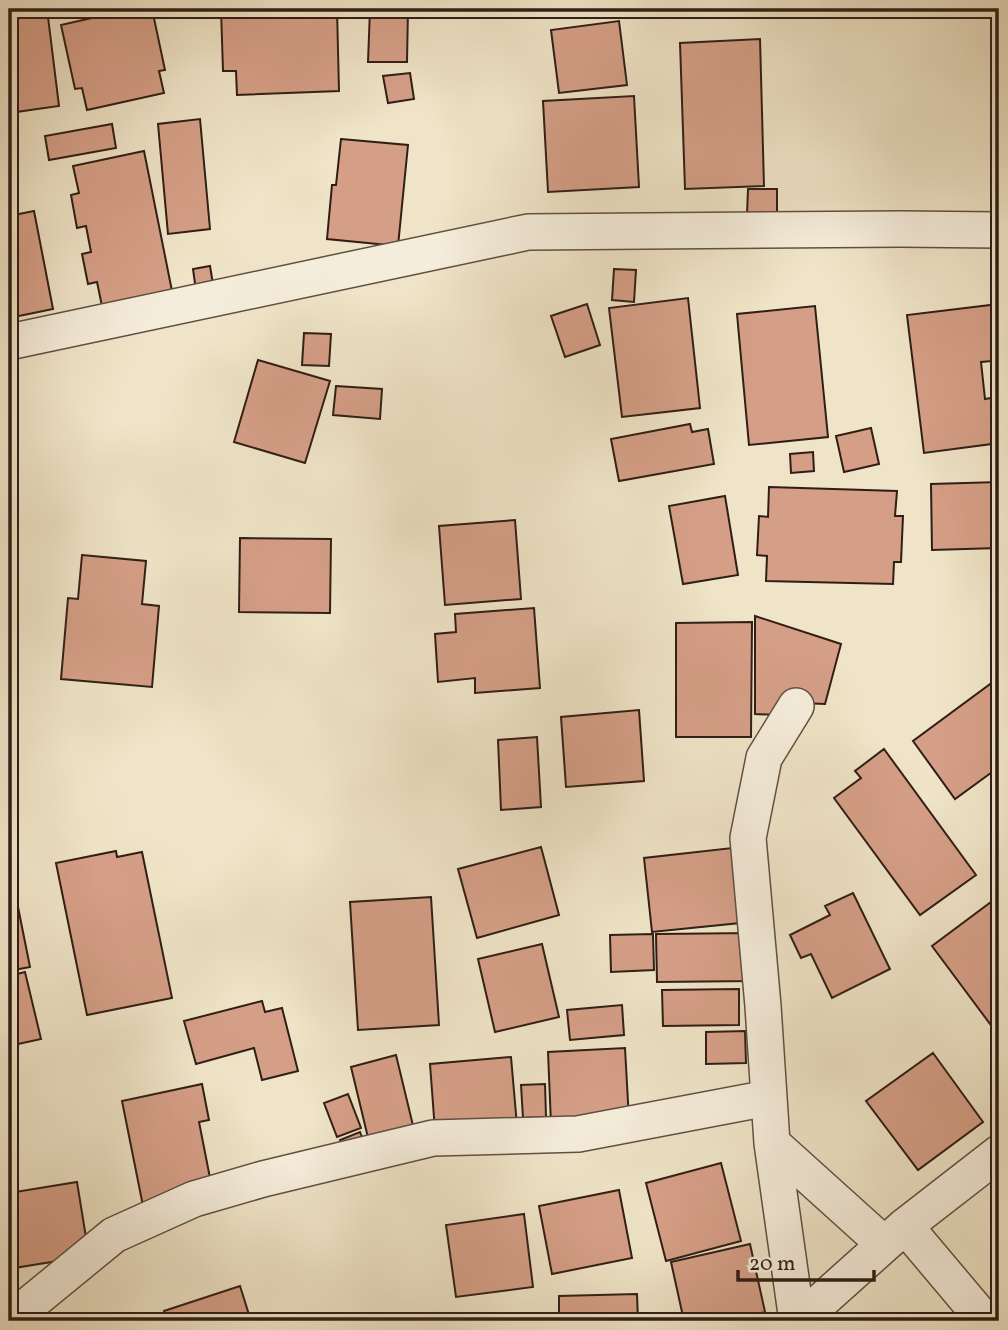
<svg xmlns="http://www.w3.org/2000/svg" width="1008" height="1330" viewBox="0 0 1008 1330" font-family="Vollkorn,serif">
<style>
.building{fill:#d59f87;stroke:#301e16;stroke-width:2;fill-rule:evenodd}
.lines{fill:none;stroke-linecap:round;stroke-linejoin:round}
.street-casing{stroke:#605042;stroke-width:38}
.street{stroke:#f5eddb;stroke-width:35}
</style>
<rect width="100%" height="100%" fill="#efe4c7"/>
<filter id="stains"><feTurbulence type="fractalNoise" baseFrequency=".00286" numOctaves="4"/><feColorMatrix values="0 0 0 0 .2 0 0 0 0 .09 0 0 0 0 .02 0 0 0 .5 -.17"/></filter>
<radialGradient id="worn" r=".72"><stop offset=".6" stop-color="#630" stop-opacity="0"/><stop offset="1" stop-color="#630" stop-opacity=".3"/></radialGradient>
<path class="building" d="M 9,9 L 47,9 L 59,106 L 9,113 Z
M 131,9 L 152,9 L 165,70 L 159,71 L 164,93 L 87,110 L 82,88 L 75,89 L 61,25 Z
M 221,9 L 337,9 L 339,91 L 237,95 L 236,71 L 223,71 Z
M 370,9 L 408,9 L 407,62 L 368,62 Z
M 889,9 L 933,9 L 889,11 Z
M 619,21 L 627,85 L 559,93 L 551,30 Z
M 760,39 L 764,186 L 685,189 L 680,43 Z
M 410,73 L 414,99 L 388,103 L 383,76 Z
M 634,96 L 639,187 L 548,192 L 543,101 Z
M 200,119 L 210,229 L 168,234 L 158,124 Z
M 112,124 L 116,148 L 49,160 L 45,136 Z
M 341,139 L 408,145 L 398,246 L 327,239 L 332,185 L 336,185 Z
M 144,151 L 173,296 L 103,311 L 97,282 L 88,284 L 82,254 L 91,252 L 86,226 L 77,228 L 71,195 L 79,193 L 73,166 Z
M 748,189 L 777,189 L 777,214 L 747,214 Z
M 34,211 L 53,309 L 9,318 L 9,216 Z
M 210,266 L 216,302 L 198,305 L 193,269 Z
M 614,269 L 636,270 L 634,302 L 612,300 Z
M 688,298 L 700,408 L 622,417 L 609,308 Z
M 587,304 L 600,345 L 565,357 L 551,316 Z
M 999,304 L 999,443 L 924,453 L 907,315 ZM 992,361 L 997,397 L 985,399 L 981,362 Z
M 815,306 L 828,437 L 749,445 L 737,314 Z
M 304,333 L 331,334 L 329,366 L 302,365 Z
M 258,360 L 330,381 L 305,463 L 234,442 Z
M 336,386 L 382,389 L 380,419 L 333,415 Z
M 690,424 L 692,432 L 708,429 L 714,464 L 619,481 L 611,439 Z
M 871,428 L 879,464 L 844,472 L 836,436 Z
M 813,452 L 814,471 L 791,473 L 790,454 Z
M 999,482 L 999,548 L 932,550 L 931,484 Z
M 769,487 L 897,491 L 895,516 L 903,516 L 901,562 L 894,562 L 893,584 L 766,581 L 767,556 L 757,555 L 759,516 L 768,517 Z
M 725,496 L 738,575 L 683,584 L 669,506 Z
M 515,520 L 521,599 L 445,605 L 439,526 Z
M 240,538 L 331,539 L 330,613 L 239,612 Z
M 82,555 L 146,561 L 142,604 L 159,606 L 152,687 L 61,679 L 68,598 L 78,599 Z
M 534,608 L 540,688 L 475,693 L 475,678 L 438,682 L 435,634 L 456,632 L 455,614 Z
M 755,616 L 841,644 L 825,704 L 801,703 L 800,716 L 755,714 Z
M 752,622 L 751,737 L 676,737 L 676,623 Z
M 997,679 L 999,682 L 999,767 L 955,799 L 913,741 Z
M 639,710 L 644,781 L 566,787 L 561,717 Z
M 537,737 L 541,807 L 501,810 L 498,740 Z
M 884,749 L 976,875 L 920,915 L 834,798 L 861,778 L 855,771 Z
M 541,847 L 559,915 L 477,938 L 458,869 Z
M 732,848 L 740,923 L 652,932 L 644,858 Z
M 116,851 L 117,857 L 142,852 L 172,998 L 87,1015 L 56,863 Z
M 853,893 L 890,969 L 832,998 L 811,954 L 801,958 L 790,935 L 830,915 L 825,906 Z
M 999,896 L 999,1036 L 932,946 Z
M 431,897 L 439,1025 L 358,1030 L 350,902 Z
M 17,902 L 30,967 L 9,971 L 9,904 Z
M 753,933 L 753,981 L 657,982 L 656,934 Z
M 653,934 L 654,970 L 611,972 L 610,935 Z
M 542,944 L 559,1017 L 495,1032 L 478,959 Z
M 25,972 L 41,1039 L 9,1046 L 9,976 Z
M 739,989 L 739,1025 L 663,1026 L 662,990 Z
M 262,1001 L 265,1012 L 282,1008 L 298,1071 L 262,1080 L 254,1048 L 196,1064 L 184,1021 Z
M 622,1005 L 624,1035 L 570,1040 L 567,1010 Z
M 745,1031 L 746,1063 L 706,1064 L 706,1032 Z
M 625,1048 L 629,1120 L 551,1124 L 548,1052 Z
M 933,1053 L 983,1122 L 918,1170 L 866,1101 Z
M 396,1055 L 416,1138 L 371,1150 L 351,1067 Z
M 511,1057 L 518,1137 L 436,1144 L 430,1064 Z
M 202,1084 L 209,1120 L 199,1122 L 212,1188 L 144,1211 L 122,1101 Z
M 545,1084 L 546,1117 L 523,1118 L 521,1085 Z
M 348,1094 L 361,1128 L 337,1137 L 324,1103 Z
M 360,1132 L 369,1156 L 350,1163 L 340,1140 Z
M 721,1163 L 741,1241 L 666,1261 L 646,1183 Z
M 77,1182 L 89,1256 L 14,1268 L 9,1237 L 9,1193 Z
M 619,1190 L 632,1258 L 552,1274 L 539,1206 Z
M 524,1214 L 533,1287 L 456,1297 L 446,1225 Z
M 750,1244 L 765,1312 L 725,1321 L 684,1321 L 671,1262 Z
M 240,1286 L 251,1321 L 167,1321 L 164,1311 Z
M 637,1294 L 638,1321 L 559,1321 L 559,1296 Z"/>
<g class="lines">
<defs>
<path id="street" d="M 9,342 L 528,232 L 900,229 L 999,230
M 796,706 L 764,758 L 748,838 L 763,1006 L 772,1143 L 797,1321
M 772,1143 L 884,1244
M 905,1226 L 985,1321
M 9,1321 L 114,1235 L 194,1199 L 263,1179 L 433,1138 L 578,1134 L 768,1098
M 799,1321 L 905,1226 L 999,1153"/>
</defs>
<use href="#street" class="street-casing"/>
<use href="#street" class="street"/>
</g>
<rect width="1008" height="1330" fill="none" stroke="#efe4c7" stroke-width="35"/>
<rect x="10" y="10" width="987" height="1309" fill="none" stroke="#301e16" stroke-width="3.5"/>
<rect x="18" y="18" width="973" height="1295" fill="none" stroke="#301e16" stroke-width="2"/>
<path d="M738 1270v10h136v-10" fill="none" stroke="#301e16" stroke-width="3.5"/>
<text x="749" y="1270" font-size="21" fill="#301e16" stroke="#f5eddb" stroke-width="5" paint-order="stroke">20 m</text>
<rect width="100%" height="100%" filter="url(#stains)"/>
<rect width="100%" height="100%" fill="url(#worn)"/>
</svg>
